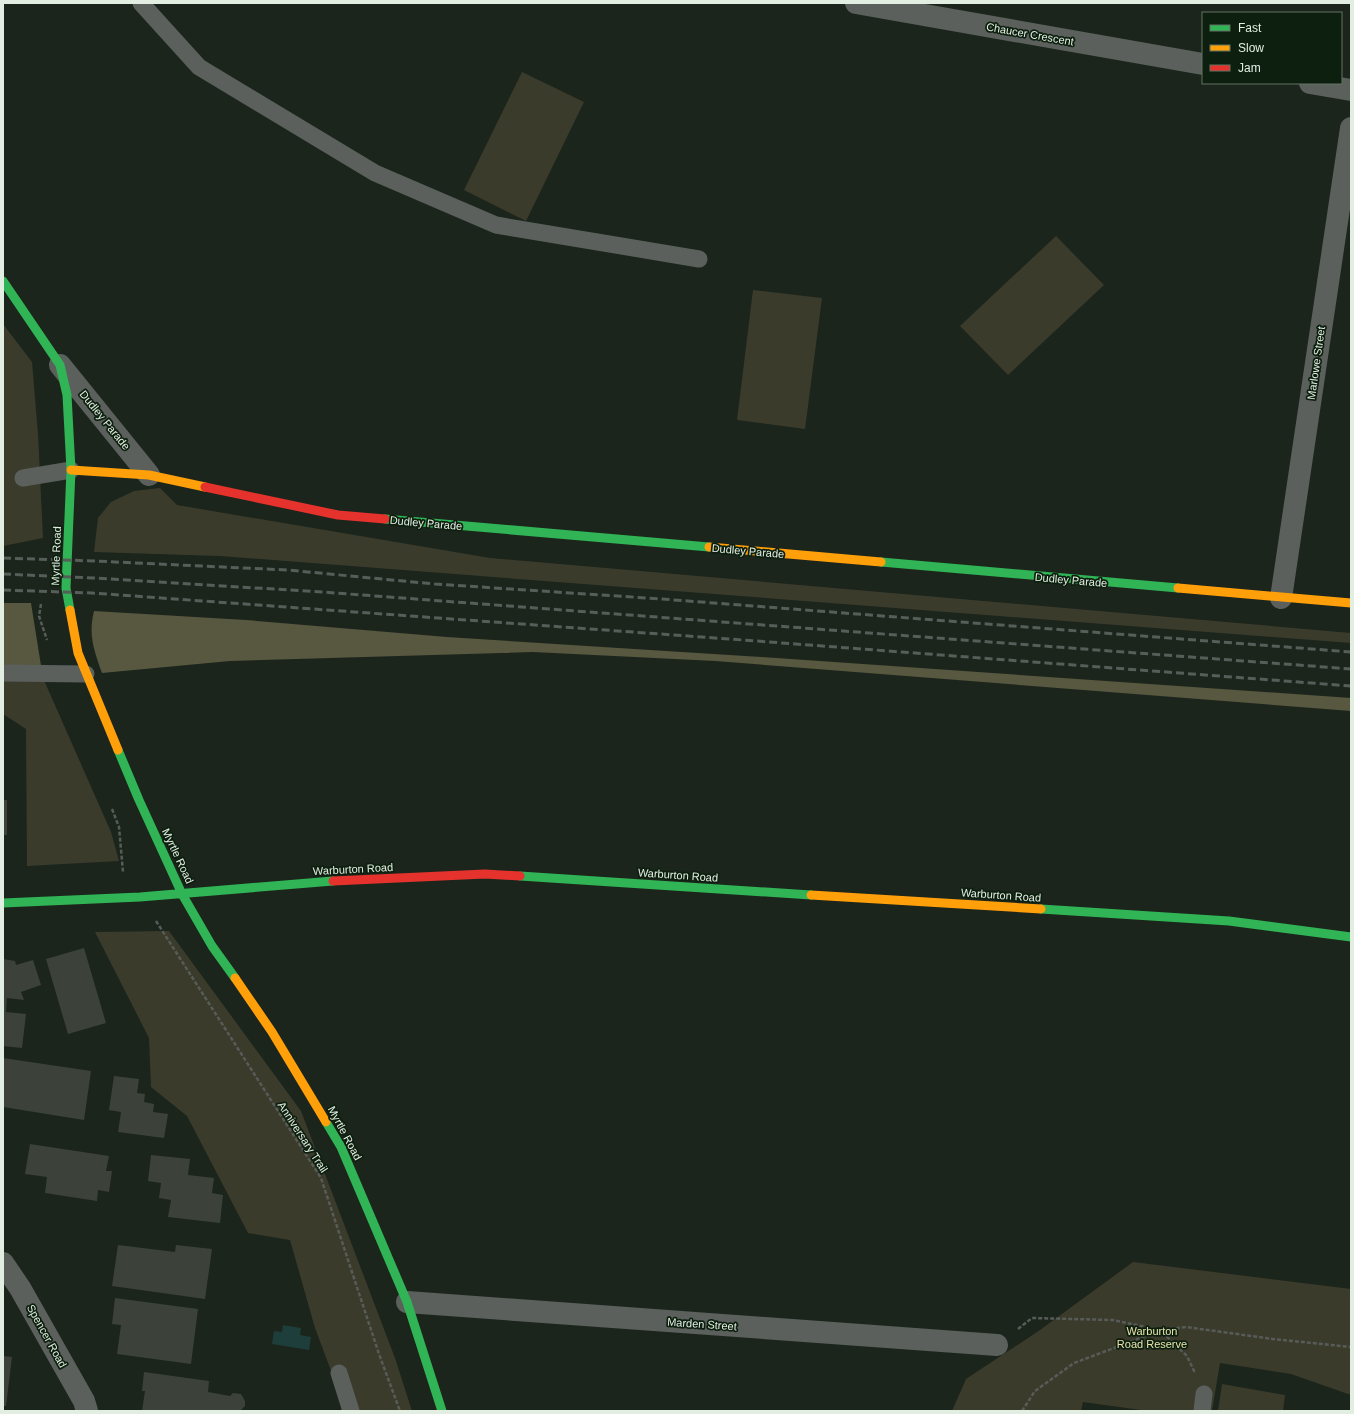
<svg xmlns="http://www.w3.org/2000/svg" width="1354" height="1414" viewBox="0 0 1354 1414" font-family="Arial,sans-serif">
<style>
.green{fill:#3b3b2c}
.forest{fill:#58573f}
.water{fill:#1e3e3b}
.building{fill:#3c4239}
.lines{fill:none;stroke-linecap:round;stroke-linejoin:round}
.path{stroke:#575c58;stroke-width:2.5;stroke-dasharray:4 2;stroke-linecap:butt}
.lane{stroke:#5b605d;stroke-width:17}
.street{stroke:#5b605d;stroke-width:22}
.fast{stroke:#30b455;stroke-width:9}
.slow{stroke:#ff9f0a;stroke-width:9}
.jam{stroke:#e5322d;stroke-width:9}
.rail{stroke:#575d58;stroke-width:3;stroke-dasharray:8 4;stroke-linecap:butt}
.labels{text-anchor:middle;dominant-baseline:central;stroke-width:3.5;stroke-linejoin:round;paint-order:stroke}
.street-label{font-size:11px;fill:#e2eee2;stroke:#0d1f0e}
.park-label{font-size:11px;fill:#eae4ad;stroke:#0d1f0e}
</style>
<rect width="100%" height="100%" fill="#1b251c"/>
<path class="green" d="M 522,72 L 584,102 L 526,221 L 464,190 Z
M 1056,236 L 1104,285 L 1008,375 L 960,326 Z
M 753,290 L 822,298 L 805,429 L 737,420 Z
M 3,324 L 32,362 L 38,434 L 43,538 L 3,546 Z
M 160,488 L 177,505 L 490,558 L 1351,633 L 1351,643 L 220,556 L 94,552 L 98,518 L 111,502 L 134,491 Z
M 43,678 L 111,832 L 119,861 L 27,866 L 26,729 L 3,714 L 3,681 Z
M 169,931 L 301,1111 L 395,1358 L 412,1411 L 342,1411 L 336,1384 L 315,1328 L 290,1240 L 248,1233 L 187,1116 L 151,1087 L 149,1038 L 95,932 Z
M 1133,1262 L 1351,1289 L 1351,1395 L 1291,1374 L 1220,1363 L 1212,1411 L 1148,1411 L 1083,1402 L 1081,1411 L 952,1411 L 966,1379 L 1040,1330 Z
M 1222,1384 L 1285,1395 L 1283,1411 L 1218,1411 Z"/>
<path class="forest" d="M 3,603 L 31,603 L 43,678 L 3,681 Z
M 94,611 L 246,620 L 447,637 L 761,657 L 1351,698 L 1351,711 L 715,661 L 533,652 L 230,661 L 102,673 C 94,650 88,635 94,611 Z"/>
<path class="water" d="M 283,1325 L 301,1328 L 300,1335 L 311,1337 L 309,1350 L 272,1344 L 274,1331 L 282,1332 Z"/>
<path class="building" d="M 3,800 L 7,800 L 7,835 L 3,835 Z
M 84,948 L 106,1023 L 68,1034 L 46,959 Z
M 3,959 L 15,961 L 16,965 L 33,960 L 41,985 L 21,992 L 24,1000 L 7,998 L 6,1012 L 26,1014 L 22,1048 L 3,1046 Z
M 3,1058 L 91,1071 L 84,1120 L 3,1107 Z
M 114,1076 L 139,1079 L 137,1093 L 145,1094 L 144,1102 L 154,1104 L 153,1112 L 168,1114 L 164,1138 L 118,1132 L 121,1112 L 109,1110 Z
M 30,1144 L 109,1156 L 106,1171 L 112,1171 L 109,1192 L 98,1190 L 97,1201 L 45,1193 L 47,1177 L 25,1174 Z
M 151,1155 L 190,1159 L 188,1175 L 214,1178 L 212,1193 L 223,1195 L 220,1223 L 168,1217 L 171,1200 L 159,1198 L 161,1183 L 148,1181 Z
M 118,1245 L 175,1252 L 176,1245 L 212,1249 L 205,1299 L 112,1286 Z
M 115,1298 L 198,1309 L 191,1364 L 117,1354 L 121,1325 L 112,1324 Z
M 3,1356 L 12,1357 L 6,1406 L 3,1406 Z
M 144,1372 L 209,1381 L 208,1392 L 230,1396 L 233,1393 L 241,1394 L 245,1401 L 245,1406 L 240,1411 L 142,1411 L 145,1391 L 142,1391 Z"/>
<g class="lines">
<path class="path" d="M 41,604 L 39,616 L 47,640
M 112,809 L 119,827 L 123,872
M 156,921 L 321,1178 L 379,1354 L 400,1411
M 1018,1329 L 1032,1318 L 1113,1320 L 1160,1330 L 1187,1356 L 1195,1373
M 1022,1411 L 1035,1391 L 1074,1363 L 1130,1342 L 1160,1330 L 1186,1327 L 1273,1339 L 1351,1347"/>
<path class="lane" d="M 141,3 L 199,67 L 375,173 L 496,225 L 699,259
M 23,478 L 71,470
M 3,673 L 86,674
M 339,1373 L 351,1411
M 1202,1411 L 1204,1394"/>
<path class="street" d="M 856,3 L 1203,64
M 1310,83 L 1351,90
M 60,365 L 149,475
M 1281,598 L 1351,128
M 3,1263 L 20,1288 L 84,1401 L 87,1411
M 407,1302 L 997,1345"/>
<path class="fast" d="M 3,281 L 60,365 L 67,395 L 71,470 L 66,588 L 70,610
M 385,519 L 709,547
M 881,562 L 1178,588
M 118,750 L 139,800 L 182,894 L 212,946 L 235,978
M 520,876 L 811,895
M 3,903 L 140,897 L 333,881
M 1041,909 L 1229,921 L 1351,937
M 326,1122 L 341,1147 L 407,1302 L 442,1411"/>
<path class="slow" d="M 71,470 L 149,475 L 205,487
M 709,547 L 881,562
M 1178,588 L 1351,603
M 70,610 L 78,653 L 118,750
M 811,895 L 1041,909
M 235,978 L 272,1032 L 326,1122"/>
<path class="jam" d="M 205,487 L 338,515 L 385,519
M 333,881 L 485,874 L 520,876"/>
<path class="rail" d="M 3,558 L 94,561 L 287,570 L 435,584 L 662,599 L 1351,652
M 3,574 L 93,578 L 322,592 L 1351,669
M 3,590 L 92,593 L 743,640 L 1351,686"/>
</g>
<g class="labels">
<g class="street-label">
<text transform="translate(1030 34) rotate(10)">Chaucer Crescent</text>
<text transform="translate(1316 363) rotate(-82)">Marlowe Street</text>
<text transform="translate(105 420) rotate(51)">Dudley Parade</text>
<text transform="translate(426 523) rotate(5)">Dudley Parade</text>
<text transform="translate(748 551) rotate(5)">Dudley Parade</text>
<text transform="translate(56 556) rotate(-88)">Myrtle Road</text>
<text transform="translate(1071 580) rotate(5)">Dudley Parade</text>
<text transform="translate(178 856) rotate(65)">Myrtle Road</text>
<text transform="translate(353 869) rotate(-3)">Warburton Road</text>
<text transform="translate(678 875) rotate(4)">Warburton Road</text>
<text transform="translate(1001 895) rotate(4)">Warburton Road</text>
<text transform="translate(345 1133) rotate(62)">Myrtle Road</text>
<text transform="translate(303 1137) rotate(57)">Anniversary Trail</text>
<text transform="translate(702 1324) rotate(4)">Marden Street</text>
<text transform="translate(47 1336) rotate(61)">Spencer Road</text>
</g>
<g class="park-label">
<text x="1152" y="1331">Warburton<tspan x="1152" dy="13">Road Reserve</tspan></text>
</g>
</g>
<rect width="1354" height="1414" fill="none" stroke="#e2eee2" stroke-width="8"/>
<rect x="1202" y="12" width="140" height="72" fill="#0d1f0e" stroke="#627263"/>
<rect x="1210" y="25" width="20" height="6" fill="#30b455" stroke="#627263"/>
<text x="1238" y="32" font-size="12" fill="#e2eee2">Fast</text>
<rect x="1210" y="45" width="20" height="6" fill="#ff9f0a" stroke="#627263"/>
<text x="1238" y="52" font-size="12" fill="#e2eee2">Slow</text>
<rect x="1210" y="65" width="20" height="6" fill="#e5322d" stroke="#627263"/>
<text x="1238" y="72" font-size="12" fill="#e2eee2">Jam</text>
</svg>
